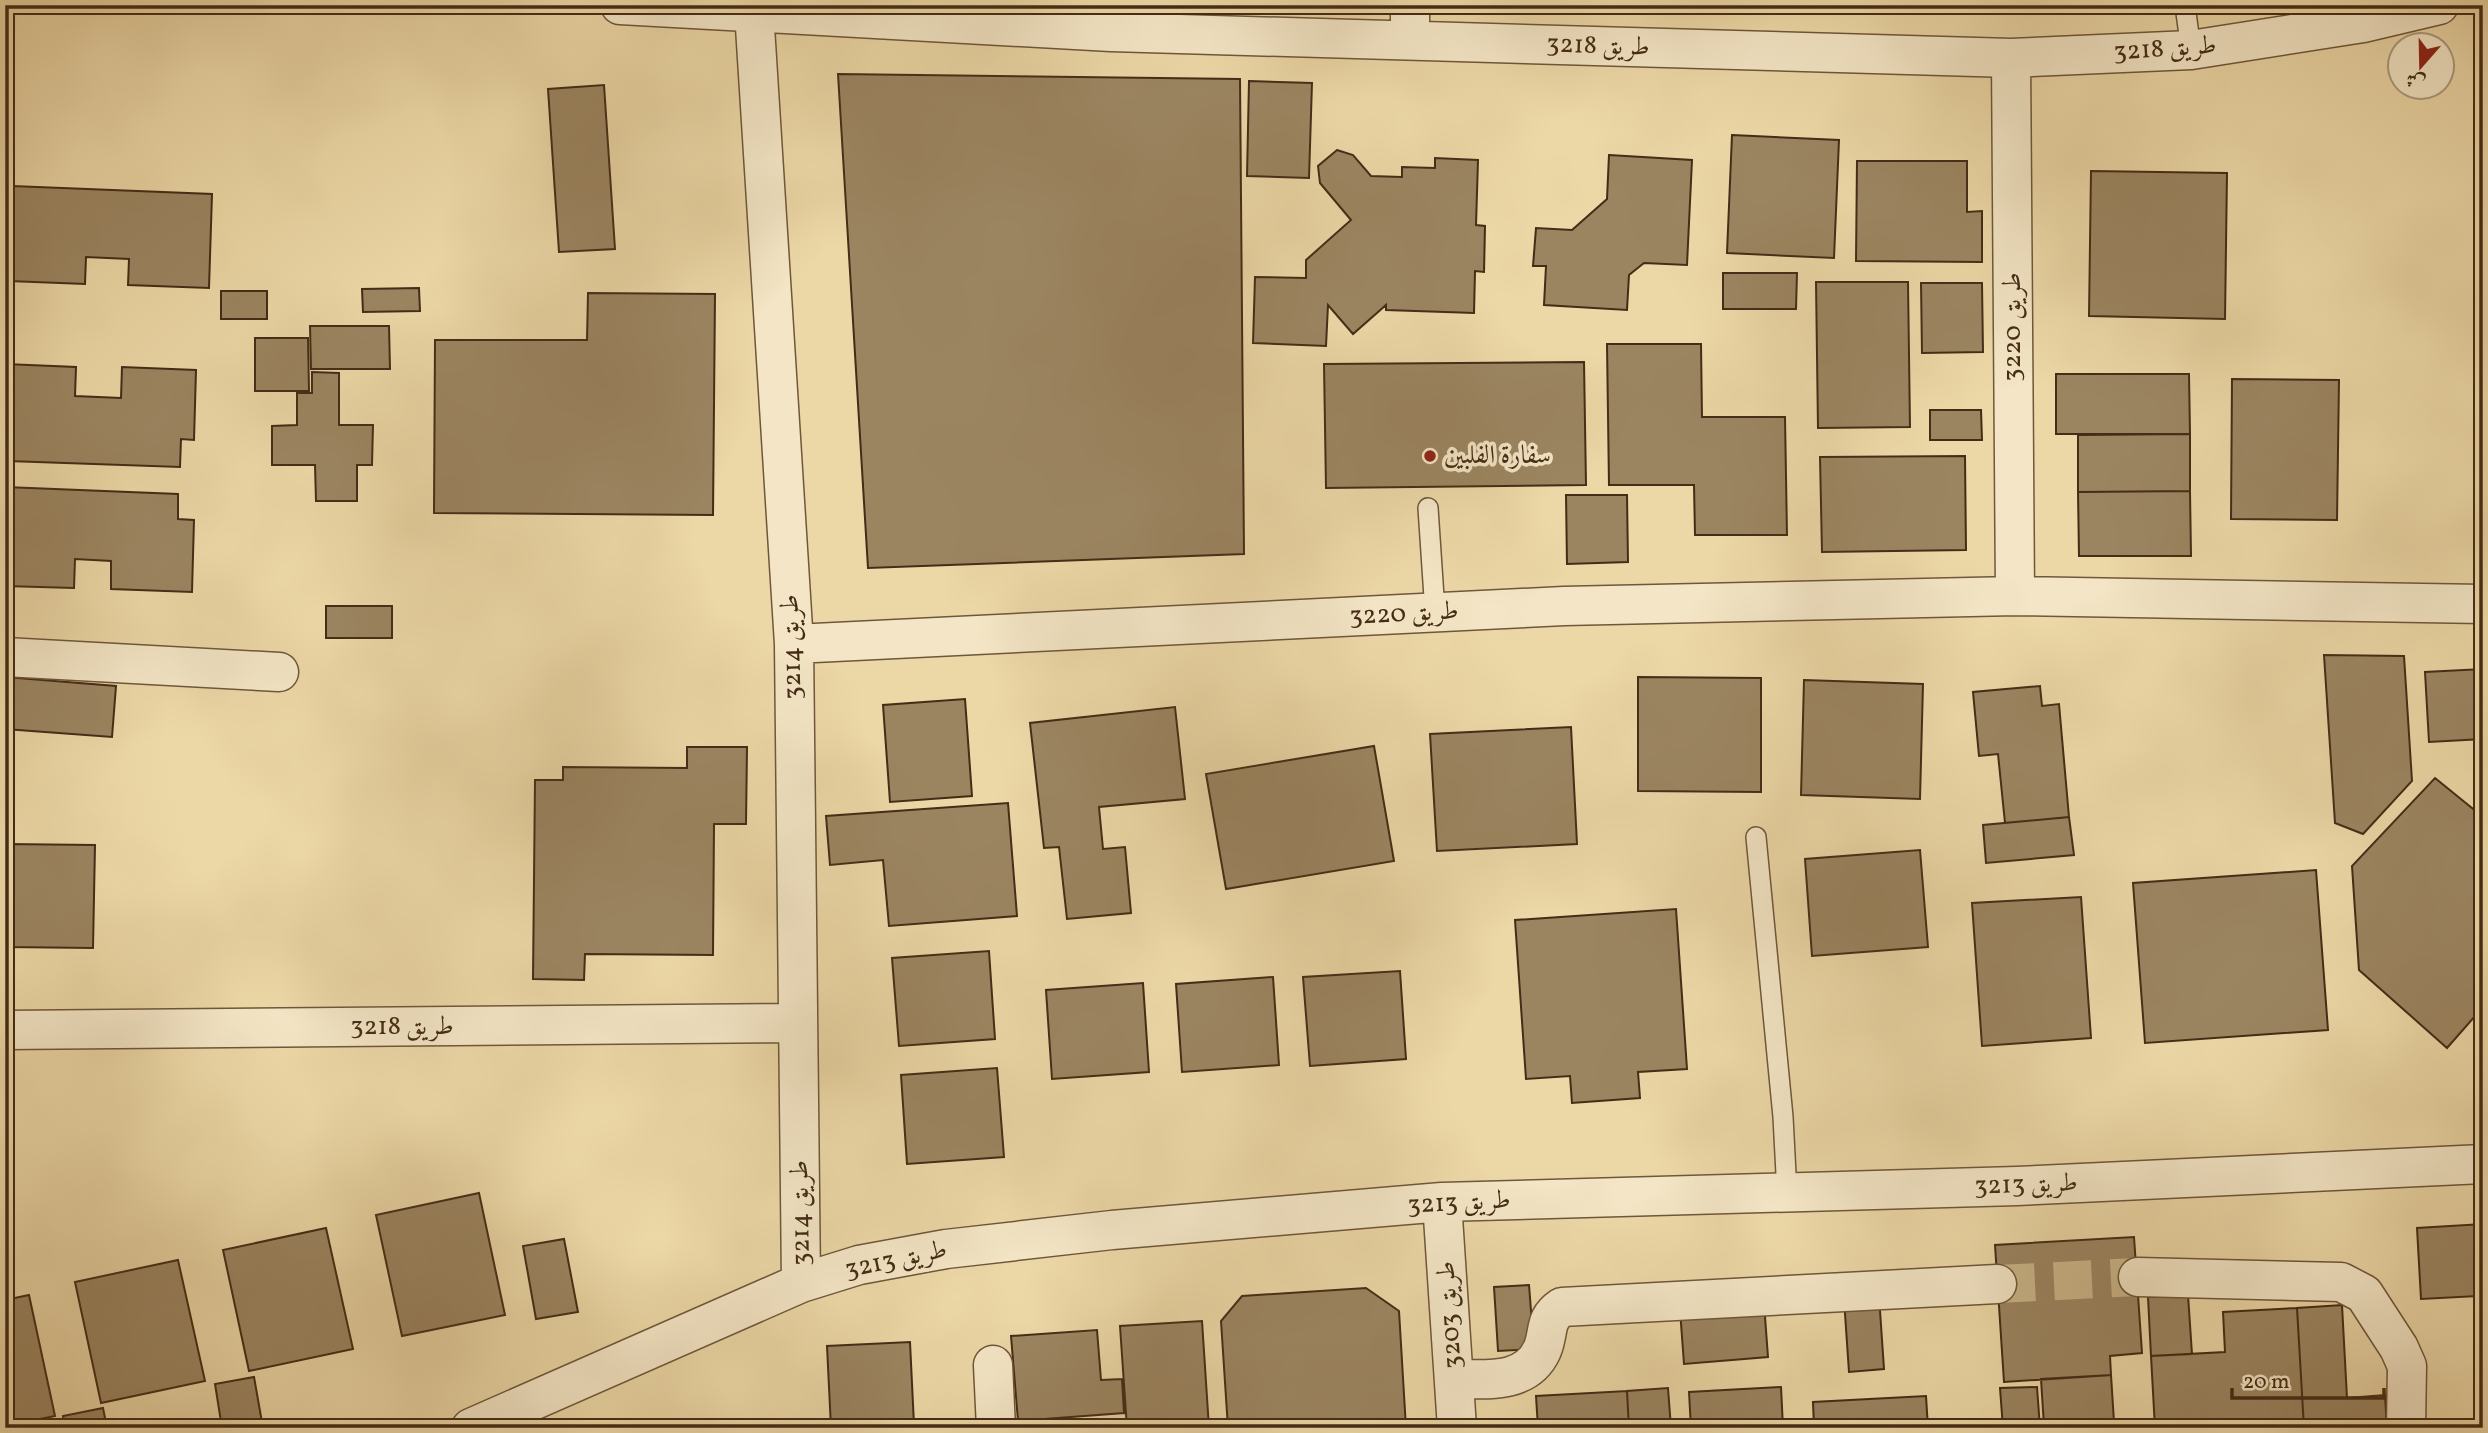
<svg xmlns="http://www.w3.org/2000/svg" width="2488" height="1433" viewBox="0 0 2488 1433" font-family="Vollkorn,Amiri,serif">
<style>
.building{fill:#9b8561;stroke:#442c16;stroke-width:2}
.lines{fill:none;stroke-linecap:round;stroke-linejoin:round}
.street-tunnel{stroke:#cab589;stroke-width:38;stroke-dasharray:38 19;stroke-linecap:butt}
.lane-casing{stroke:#6e573a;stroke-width:22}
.street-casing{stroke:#6e573a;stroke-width:41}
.lane{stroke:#f3e5c5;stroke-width:19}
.street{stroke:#f3e5c5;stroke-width:38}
.poi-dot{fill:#8f2418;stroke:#f3e5c5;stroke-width:2.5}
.labels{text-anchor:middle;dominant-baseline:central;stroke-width:7;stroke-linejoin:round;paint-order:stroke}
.street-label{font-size:26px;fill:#442c16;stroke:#f3e5c5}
.poi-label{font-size:26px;fill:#442c16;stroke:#f3e5c5;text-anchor:start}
</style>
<rect width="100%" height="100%" fill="#ecd7a6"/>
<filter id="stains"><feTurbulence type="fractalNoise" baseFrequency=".00286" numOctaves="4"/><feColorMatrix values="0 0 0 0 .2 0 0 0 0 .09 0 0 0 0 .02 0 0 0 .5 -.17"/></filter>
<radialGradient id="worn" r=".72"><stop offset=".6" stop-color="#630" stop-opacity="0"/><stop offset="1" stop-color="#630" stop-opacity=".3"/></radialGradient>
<path class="building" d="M 838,74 L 1240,79 L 1244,554 L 868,568 Z
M 1249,81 L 1312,83 L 1309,178 L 1247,176 Z
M 604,85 L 615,249 L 559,252 L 548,89 Z
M 1732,135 L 1839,140 L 1834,258 L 1727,253 Z
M 1337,150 L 1353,155 L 1371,176 L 1402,177 L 1402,167 L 1435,168 L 1435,158 L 1478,160 L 1476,225 L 1485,226 L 1484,272 L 1475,271 L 1474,313 L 1386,310 L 1386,305 L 1353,334 L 1328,305 L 1326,346 L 1253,343 L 1255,277 L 1306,278 L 1306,260 L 1351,220 L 1320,183 L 1318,166 Z
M 1609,155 L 1692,160 L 1687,265 L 1644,263 L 1629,275 L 1627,310 L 1544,305 L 1546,266 L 1533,266 L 1536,228 L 1572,230 L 1607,199 Z
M 1857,161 L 1967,161 L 1967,212 L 1982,211 L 1982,262 L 1856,261 Z
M 2091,171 L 2227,173 L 2225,319 L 2089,316 Z
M 12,186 L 212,194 L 209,288 L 128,285 L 129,259 L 86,257 L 85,284 L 9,281 Z
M 1723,273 L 1797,273 L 1796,309 L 1723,309 Z
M 1816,282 L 1908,282 L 1910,427 L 1818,428 Z
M 1921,283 L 1982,283 L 1983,352 L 1922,353 Z
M 419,288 L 420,311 L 363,312 L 362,289 Z
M 221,291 L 267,291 L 267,319 L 221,319 Z
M 588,293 L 715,294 L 713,515 L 434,513 L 435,340 L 587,340 Z
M 310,326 L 389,326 L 390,369 L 311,369 Z
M 255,338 L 308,338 L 309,391 L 255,391 Z
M 1607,344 L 1701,344 L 1702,417 L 1785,417 L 1787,535 L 1695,535 L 1694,485 L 1609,485 Z
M 1584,362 L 1586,485 L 1326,488 L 1324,364 Z
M 5,364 L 76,367 L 75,396 L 121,398 L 122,367 L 196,370 L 194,440 L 181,439 L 180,467 L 8,461 L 9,428 L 5,428 Z
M 312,372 L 339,373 L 339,425 L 373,425 L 372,465 L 357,465 L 357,501 L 316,501 L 315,465 L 272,465 L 272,426 L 297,425 L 297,393 L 312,393 Z
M 2056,374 L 2189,374 L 2190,434 L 2056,434 Z
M 2232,379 L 2339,380 L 2337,520 L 2231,519 Z
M 1930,410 L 1981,410 L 1982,440 L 1930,440 Z
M 2190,434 L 2190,491 L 2078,492 L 2078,435 Z
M 1965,456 L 1966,550 L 1822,552 L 1820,457 Z
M 5,487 L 178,494 L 178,519 L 194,520 L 192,592 L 111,589 L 111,561 L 75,559 L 74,588 L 5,586 Z
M 2190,491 L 2191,556 L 2079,556 L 2078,492 Z
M 1566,495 L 1627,495 L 1628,562 L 1567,564 Z
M 326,606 L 392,606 L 392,638 L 326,638 Z
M 2324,655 L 2404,656 L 2412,781 L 2363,834 L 2335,823 Z
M 2483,669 L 2483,739 L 2429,742 L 2425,672 Z
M 5,677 L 116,686 L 112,737 L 5,729 Z
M 1638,677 L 1761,678 L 1761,792 L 1638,791 Z
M 1804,680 L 1923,684 L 1920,799 L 1801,795 Z
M 2040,686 L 2042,706 L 2059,704 L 2069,817 L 2005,823 L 1998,754 L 1979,756 L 1973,692 Z
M 965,699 L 972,796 L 890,802 L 883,705 Z
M 1175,707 L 1185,799 L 1099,807 L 1103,849 L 1125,847 L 1131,913 L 1067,919 L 1059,847 L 1044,848 L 1030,723 Z
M 1571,727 L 1577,844 L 1437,851 L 1430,734 Z
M 1374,746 L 1394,861 L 1226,889 L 1206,774 Z
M 687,747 L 747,747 L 746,824 L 714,824 L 713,955 L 585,954 L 584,980 L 533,979 L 535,780 L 563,780 L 563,767 L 687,768 Z
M 2435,778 L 2483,817 L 2483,1007 L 2447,1048 L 2359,970 L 2352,866 Z
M 1008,803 L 1017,916 L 889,926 L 883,860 L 830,865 L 826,816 Z
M 2069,817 L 2074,855 L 1986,863 L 1983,825 Z
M 5,844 L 95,845 L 93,948 L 5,947 Z
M 1920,850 L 1928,947 L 1812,956 L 1805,859 Z
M 2316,870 L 2328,1030 L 2145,1043 L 2133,883 Z
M 2081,897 L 2091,1038 L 1982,1046 L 1972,903 Z
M 1676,909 L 1687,1069 L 1638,1072 L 1640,1098 L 1572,1103 L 1570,1076 L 1526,1079 L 1515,920 Z
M 989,951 L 995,1039 L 899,1046 L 892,958 Z
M 1400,971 L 1406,1059 L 1310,1066 L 1303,977 Z
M 1273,977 L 1279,1065 L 1182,1072 L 1176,984 Z
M 1143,983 L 1149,1072 L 1052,1079 L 1046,990 Z
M 997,1068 L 1004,1157 L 907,1164 L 901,1075 Z
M 5,1121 L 9,1121 L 13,1261 L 5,1262 Z
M 479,1193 L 505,1315 L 402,1336 L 376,1215 Z
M 2483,1224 L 2483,1300 L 2478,1296 L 2421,1299 L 2417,1228 Z
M 326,1228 L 353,1349 L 249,1371 L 223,1250 Z
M 2134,1237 L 2142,1353 L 2110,1356 L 2111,1375 L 2004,1382 L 1995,1245 Z
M 564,1239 L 578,1312 L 536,1319 L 523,1246 Z
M 178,1260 L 205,1381 L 101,1403 L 75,1282 Z
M 1529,1285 L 1534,1349 L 1498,1351 L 1494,1287 Z
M 1366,1288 L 1399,1311 L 1406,1428 L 1228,1428 L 1221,1321 L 1242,1296 Z
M 29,1295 L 55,1416 L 5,1426 L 5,1300 Z
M 2188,1295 L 2192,1354 L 2151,1356 L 2148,1297 Z
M 1879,1296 L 1884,1369 L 1849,1372 L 1844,1299 Z
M 1764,1303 L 1768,1357 L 1684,1364 L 1680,1310 Z
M 2342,1305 L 2347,1398 L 2385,1395 L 2387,1428 L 2304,1428 L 2297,1308 Z
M 2297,1308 L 2304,1428 L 2155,1428 L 2151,1356 L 2225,1352 L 2223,1312 Z
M 1202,1321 L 1209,1428 L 1127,1428 L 1120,1326 Z
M 1097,1330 L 1101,1380 L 1122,1379 L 1124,1413 L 1018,1421 L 1011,1336 Z
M 910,1342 L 914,1425 L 831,1428 L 827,1346 Z
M 2111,1375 L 2114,1422 L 2044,1426 L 2041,1379 Z
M 254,1377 L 263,1428 L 222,1428 L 215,1384 Z
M 1781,1387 L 1783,1428 L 1691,1428 L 1689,1392 Z
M 2037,1387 L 2040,1428 L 2003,1428 L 2000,1388 Z
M 1668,1388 L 1671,1428 L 1629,1428 L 1627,1391 Z
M 1627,1391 L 1629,1428 L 1538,1428 L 1536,1396 Z
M 1926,1396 L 1928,1428 L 1814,1428 L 1813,1402 Z
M 103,1408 L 107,1428 L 65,1428 L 63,1416 Z"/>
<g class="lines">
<path class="street-tunnel" d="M 1997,1284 L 2138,1277"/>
<defs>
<path id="lane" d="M 2185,5 L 2191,50
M 1428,508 L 1435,612
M 1756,837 L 1783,1117 L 1787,1193"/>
<path id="street" d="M 620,5 L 1111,32 L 2011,58 L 2191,50 L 2363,23 L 2439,5
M 754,11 L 794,644 L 801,1283
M 1410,40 L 1410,5
M 2011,58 L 2015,596
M 794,644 L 1564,606 L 2015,596 L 2483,604
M 5,657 L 279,672
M 5,1030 L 798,1023
M 1442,1202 L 1457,1428
M 2138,1277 L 2341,1282 L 2364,1294 L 2399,1348 L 2407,1366 L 2406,1428
M 993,1365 L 996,1428
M 1454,1379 C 1485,1379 1526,1385 1542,1350 C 1550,1331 1543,1320 1562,1307 L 1997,1284
M 471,1428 L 801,1283 L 859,1265 L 946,1249 L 1112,1230 L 1442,1202 L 2017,1186 L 2483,1164"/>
</defs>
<use href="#lane" class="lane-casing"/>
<use href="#street" class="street-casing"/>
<use href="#lane" class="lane"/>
<use href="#street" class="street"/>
</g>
<circle class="poi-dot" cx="1430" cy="456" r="7"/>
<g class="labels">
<g class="street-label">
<text transform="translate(1598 46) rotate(2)">طريق 3218</text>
<text transform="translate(2165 49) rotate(-4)">طريق 3218</text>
<text transform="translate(2013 327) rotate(-90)">طريق 3220</text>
<text transform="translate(1404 614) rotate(-3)">طريق 3220</text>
<text transform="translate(792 647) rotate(-92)">طريق 3214</text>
<text x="402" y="1027">طريق 3218</text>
<text transform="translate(2026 1185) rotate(-2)">طريق 3213</text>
<text transform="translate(1459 1203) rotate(-3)">طريق 3213</text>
<text transform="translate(801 1213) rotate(-91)">طريق 3214</text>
<text transform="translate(896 1260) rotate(-12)">طريق 3213</text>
<text transform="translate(1450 1315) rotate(-94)">طريق 3203</text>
</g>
<g class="poi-label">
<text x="1444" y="456">سفارة الفلبين</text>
</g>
</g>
<rect width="2488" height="1433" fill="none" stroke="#ecd7a6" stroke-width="28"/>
<rect x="7" y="7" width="2474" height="1419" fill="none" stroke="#442c16" stroke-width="3.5"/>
<rect x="14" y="14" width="2460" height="1405" fill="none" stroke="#442c16" stroke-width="2"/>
<g transform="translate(2421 66) rotate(200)"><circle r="33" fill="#f3e5c5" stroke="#ad9b7f" stroke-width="2"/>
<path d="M0-5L12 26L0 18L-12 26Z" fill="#8f2418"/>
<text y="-10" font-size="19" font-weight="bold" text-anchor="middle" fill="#442c16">ش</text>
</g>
<path d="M2232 1388v10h152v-10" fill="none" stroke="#442c16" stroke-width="3.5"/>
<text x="2243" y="1388" font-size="21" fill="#442c16" stroke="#f3e5c5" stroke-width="5" paint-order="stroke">20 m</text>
<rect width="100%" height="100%" filter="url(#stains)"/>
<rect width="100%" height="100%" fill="url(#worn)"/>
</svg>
